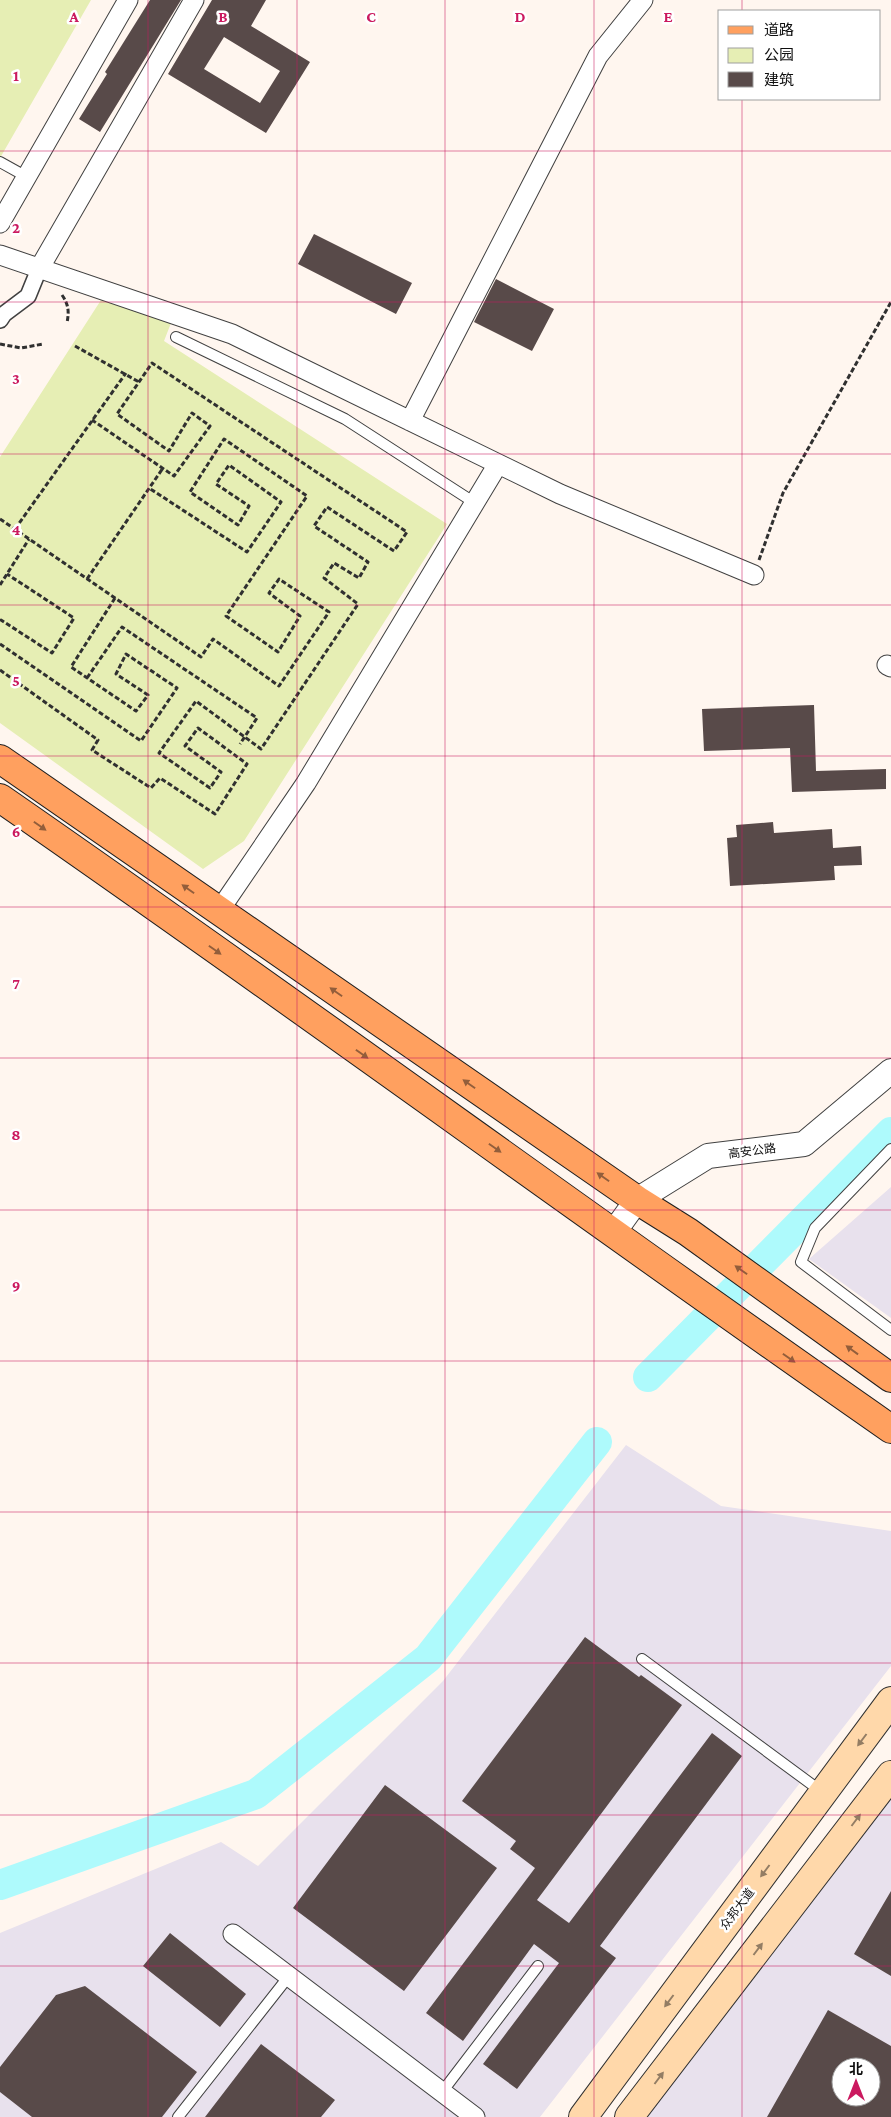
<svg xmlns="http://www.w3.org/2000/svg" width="891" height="2117" viewBox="0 0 891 2117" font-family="'Crimson Pro','Noto Sans SC',serif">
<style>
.industrial{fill:#e8e1ed;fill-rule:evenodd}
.green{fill:#e6eeb4}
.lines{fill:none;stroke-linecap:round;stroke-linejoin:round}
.river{stroke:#aefafc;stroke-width:30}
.building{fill:#584a49;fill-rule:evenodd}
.service-casing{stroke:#414141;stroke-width:12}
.pedestrian-casing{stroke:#414141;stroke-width:18}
.minor-casing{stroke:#414141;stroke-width:21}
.tertiary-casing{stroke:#414141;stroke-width:26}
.secondary-casing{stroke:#303030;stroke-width:30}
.primary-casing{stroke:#1f1f1f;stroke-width:30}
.path{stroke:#303030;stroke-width:3;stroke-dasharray:5 2.5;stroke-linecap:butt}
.service{stroke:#fff;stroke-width:10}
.pedestrian{stroke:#fff;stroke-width:15}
.minor{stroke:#fff;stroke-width:19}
.tertiary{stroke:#fff;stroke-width:24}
.secondary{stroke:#ffd8aa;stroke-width:28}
.primary{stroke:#ffa05f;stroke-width:28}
.oneway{fill:#935e3b}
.oneway2{fill:#937d64}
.grid{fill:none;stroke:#cb195f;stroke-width:1;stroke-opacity:0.55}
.labels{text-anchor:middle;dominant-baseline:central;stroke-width:5;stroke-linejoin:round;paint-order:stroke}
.street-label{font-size:12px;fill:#0e0e0e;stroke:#fff}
.grid-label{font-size:16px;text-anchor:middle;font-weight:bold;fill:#cb195f;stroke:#fff;stroke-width:5;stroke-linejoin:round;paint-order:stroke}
</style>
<rect width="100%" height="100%" fill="#fff6ef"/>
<path class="industrial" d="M 891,1187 L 891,1318 L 809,1259 Z
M 626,1445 L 721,1506 L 891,1531 L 891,1666 L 540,2117 L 0,2117 L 0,1933 L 221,1842 L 258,1866 L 443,1681 Z
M 891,1779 L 891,2117 L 637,2117 ZM 841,2067 L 871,2067 L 871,2097 L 841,2097 Z"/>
<path class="green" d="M 0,0 L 91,0 L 0,158 Z
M 101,300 L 171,323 L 164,341 L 447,524 L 244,841 L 203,869 L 0,723 L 0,457 Z"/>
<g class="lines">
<path class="river" d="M 648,1377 L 891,1132
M 0,1885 L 256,1794 L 428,1658 L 597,1442"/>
</g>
<path class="building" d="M 150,0 L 181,0 L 100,132 L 79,119 L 107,74 L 105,72 Z
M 212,0 L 266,0 L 251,26 L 310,62 L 266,133 L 168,74 ZM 224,37 L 280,71 L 260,103 L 204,69 Z
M 314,234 L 412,283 L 396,314 L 298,264 Z
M 496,279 L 554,309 L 532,351 L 474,322 Z
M 814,705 L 816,771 L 886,769 L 886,789 L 792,792 L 790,748 L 704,751 L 702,709 Z
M 773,822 L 774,833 L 832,829 L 833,848 L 861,846 L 862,865 L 834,866 L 835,880 L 730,886 L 727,838 L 737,837 L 736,825 Z
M 585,1637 L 639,1677 L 641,1675 L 682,1705 L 537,1900 L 569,1923 L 712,1733 L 742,1756 L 600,1946 L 616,1958 L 517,2089 L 483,2064 L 559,1963 L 534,1944 L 463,2041 L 426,2013 L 535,1868 L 510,1849 L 516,1841 L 462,1801 Z
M 385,1785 L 497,1868 L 404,1991 L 293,1908 Z
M 891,1891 L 891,1976 L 854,1954 Z
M 170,1933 L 246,1994 L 220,2027 L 143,1966 Z
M 85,1986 L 197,2072 L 162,2117 L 32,2117 L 0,2092 L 0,2067 L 56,1995 Z
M 828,2010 L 891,2046 L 891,2117 L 767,2117 ZM 841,2067 L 871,2067 L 871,2097 L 841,2097 Z
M 261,2044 L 335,2100 L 321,2117 L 205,2117 Z"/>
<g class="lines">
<defs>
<path id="service" d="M 0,162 L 27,177
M 176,337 L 345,419 L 475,503
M 891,1149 L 815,1228 L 801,1262 L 891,1330
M 642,1659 L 822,1792
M 442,2092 L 538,1966
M 178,2117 L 289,1976"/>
<path id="pedestrian" d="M 0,320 L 4,314 L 28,296 L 39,269"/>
<path id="minor" d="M 0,223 L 128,0
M 0,255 L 232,334 L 560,494 L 754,575
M 39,269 L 194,0
M 410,421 L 598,56 L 643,0
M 887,665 L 891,667
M 219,911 L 306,783 L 498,464
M 233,1934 L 475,2117"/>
<path id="tertiary" d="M 614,1232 L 637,1200 L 708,1156 L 804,1144 L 891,1071"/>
<path id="secondary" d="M 583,2117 L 891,1701
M 629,2117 L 891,1775"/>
<path id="primary" d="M 0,759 L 637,1200 L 688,1232 L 891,1378
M 0,798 C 299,1005 592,1221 891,1429"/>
</defs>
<use href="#service" class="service-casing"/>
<use href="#pedestrian" class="pedestrian-casing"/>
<use href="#minor" class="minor-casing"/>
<use href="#tertiary" class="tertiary-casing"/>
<use href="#secondary" class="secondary-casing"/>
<use href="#primary" class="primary-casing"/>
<path class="path" d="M 62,295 C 69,305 69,312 67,323
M 0,344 L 21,348 L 43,344
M 75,346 L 139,382
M 0,519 L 201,657 L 213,639 L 279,686 L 329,612 L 279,579 L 269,593 L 300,616 L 278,652 L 226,616 L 307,496 L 224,439 L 190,492 L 238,525 L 249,506 L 216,484 L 229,465 L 281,502 L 247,552 L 149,488
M 15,529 L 126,373
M 759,560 L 783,493 L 891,302
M 87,579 L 163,468
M 0,585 L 29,539
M 0,621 L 1,620 L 52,653 L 74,618 L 7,574
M 0,644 L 141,741 L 177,688 L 126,654 L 116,674 L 148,695 L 136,711 L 71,667 L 115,598
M 0,670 L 98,740 L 92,750 L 151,788 L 160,778 L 215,814 L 247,764 L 198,728 L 185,746 L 221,772 L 210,788 L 159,753 L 196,701 L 261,749 L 358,604 L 324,578 L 334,563 L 359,578 L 368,562 L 314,526 L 327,507 L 394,551 L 407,532 L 152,363 L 117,414 L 169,451 L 192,413 L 210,426 L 174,476 L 92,420
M 87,678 L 122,627 L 257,718 L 240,744"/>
<use href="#service" class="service"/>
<use href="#pedestrian" class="pedestrian"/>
<use href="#minor" class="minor"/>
<use href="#tertiary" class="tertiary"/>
<use href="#secondary" class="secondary"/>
<use href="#primary" class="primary"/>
</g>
<defs><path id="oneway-solid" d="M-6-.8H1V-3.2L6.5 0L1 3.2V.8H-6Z" transform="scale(1.25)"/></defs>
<g class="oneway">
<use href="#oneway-solid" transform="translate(40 826) rotate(35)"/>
<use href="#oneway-solid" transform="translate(188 889) rotate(-145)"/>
<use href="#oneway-solid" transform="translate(215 950) rotate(35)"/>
<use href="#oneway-solid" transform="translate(336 992) rotate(-145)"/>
<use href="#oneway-solid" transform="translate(362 1054) rotate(35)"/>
<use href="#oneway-solid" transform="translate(469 1084) rotate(-145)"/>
<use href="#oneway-solid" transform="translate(495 1148) rotate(35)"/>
<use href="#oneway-solid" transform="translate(603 1177) rotate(-145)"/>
<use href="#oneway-solid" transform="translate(741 1270) rotate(-145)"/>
<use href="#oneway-solid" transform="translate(852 1350) rotate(-144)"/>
<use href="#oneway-solid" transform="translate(789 1358) rotate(35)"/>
</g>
<g class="oneway2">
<use href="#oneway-solid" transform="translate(862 1740) rotate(127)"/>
<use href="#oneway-solid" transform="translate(856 1820) rotate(-53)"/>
<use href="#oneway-solid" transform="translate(765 1871) rotate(127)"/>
<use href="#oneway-solid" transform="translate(758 1949) rotate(-53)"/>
<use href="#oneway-solid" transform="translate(669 2001) rotate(127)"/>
<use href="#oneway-solid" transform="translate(659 2078) rotate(-53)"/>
</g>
<path class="grid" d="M 148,0 L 148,2117M 297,0 L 297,2117M 445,0 L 445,2117M 594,0 L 594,2117M 742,0 L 742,11M 742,99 L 742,2117M 0,151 L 891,151M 0,302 L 891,302M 0,454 L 891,454M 0,605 L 891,605M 0,756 L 891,756M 0,907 L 891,907M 0,1058 L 891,1058M 0,1210 L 891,1210M 0,1361 L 891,1361M 0,1512 L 891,1512M 0,1663 L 891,1663M 0,1815 L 891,1815M 0,1966 L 891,1966"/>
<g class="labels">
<g class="street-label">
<text transform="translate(752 1151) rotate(-7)">高安公路</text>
<text transform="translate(737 1909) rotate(-53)">众邦大道</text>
</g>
</g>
<g class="grid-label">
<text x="74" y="22">A</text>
<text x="223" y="22">B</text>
<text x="371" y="22">C</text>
<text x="520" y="22">D</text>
<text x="668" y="22">E</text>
<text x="16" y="81">1</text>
<text x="16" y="233">2</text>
<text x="16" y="384">3</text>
<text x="16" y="535">4</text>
<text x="16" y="686">5</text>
<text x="16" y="837">6</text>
<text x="16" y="989">7</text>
<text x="16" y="1140">8</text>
<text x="16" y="1291">9</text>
</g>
<rect x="718" y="10" width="162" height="90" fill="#ffffff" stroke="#9f9f9f"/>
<rect x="728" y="26" width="25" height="8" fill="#ffa05f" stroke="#9f9f9f"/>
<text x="764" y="35" font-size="15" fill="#0e0e0e">道路</text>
<rect x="728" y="48" width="25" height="15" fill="#e6eeb4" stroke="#9f9f9f"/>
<text x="764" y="60" font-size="15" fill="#0e0e0e">公园</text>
<rect x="728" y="72" width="25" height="15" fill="#584a49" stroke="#9f9f9f"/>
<text x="764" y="85" font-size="15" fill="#0e0e0e">建筑</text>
<g transform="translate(856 2082)"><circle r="24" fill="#ffffff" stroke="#9f9f9f"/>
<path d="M0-4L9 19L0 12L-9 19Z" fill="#cb195f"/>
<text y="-8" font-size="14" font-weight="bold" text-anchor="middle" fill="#0e0e0e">北</text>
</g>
</svg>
